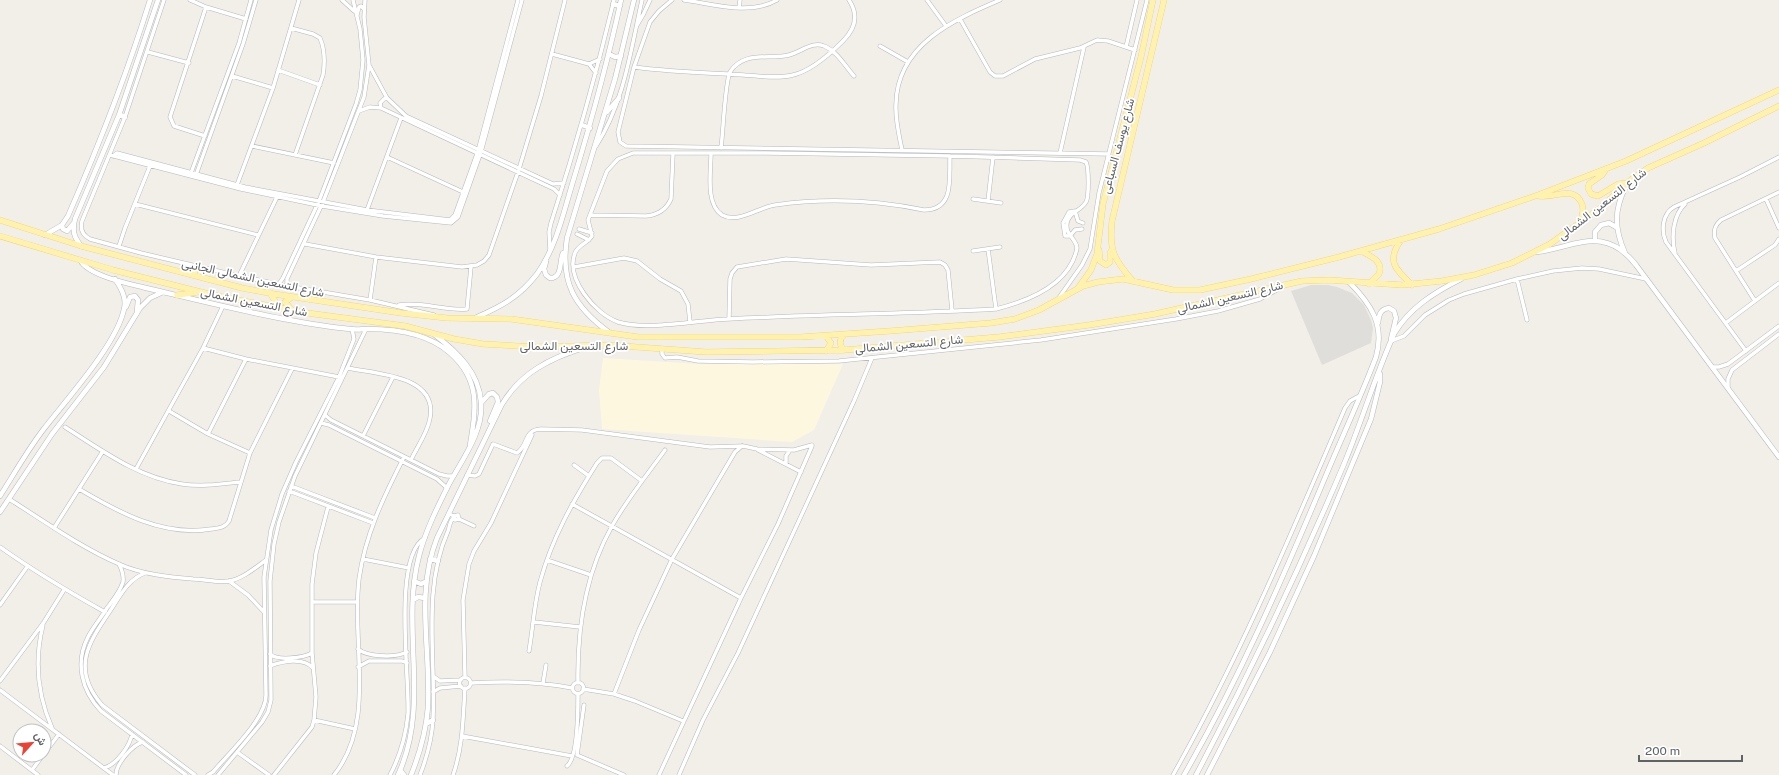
<svg xmlns="http://www.w3.org/2000/svg" width="1779" height="775" viewBox="0 0 1779 775" font-family="'Public Sans',Vazirmatn,sans-serif">
<style>
.commercial{fill:#fef7e0}
.industrial{fill:#e0deda}
.lines{fill:none;stroke-linecap:round;stroke-linejoin:round}
.street-casing{stroke:#b5b8bc;stroke-width:4.5}
.secondary-casing{stroke:#b6babf;stroke-width:5.5}
.primary-casing{stroke:#f2c960;stroke-width:6}
.street{stroke:#fff;stroke-width:3.5}
.secondary{stroke:#fff;stroke-width:4.5}
.primary{stroke:#fff2af;stroke-width:5.5}
.labels{text-anchor:middle;dominant-baseline:central;stroke-width:3.5;stroke-linejoin:round;paint-order:stroke}
.street-label{font-size:12px;fill:#5f6368;stroke:#fff}
</style>
<rect width="100%" height="100%" fill="#f1efe8"/>
<path class="commercial" d="M 603,358 L 699,364 L 843,364 L 814,430 L 792,442 L 602,429 L 599,390 Z"/>
<path class="industrial" d="M 1311,285 L 1328,285 L 1337,287 L 1352,293 L 1364,305 L 1371,320 L 1373,328 L 1371,343 L 1322,365 L 1291,291 Z"/>
<g class="lines">
<defs>
<path id="street" d="M 164,0 L 125,117 L 82,221 C 80,229 82,235 90,239 L 141,253 L 239,276 L 287,286 L 370,300 L 434,315
M 190,0 L 206,7 L 246,19
M 342,0 L 354,11
M 672,0 L 659,11 L 650,22 L 634,67 L 618,132 L 620,142 L 626,146 L 1109,154
M 684,0 C 714,4 749,16 777,0
M 927,0 L 946,26
M 739,8 L 740,0
M 357,15 L 359,7 L 361,6 L 364,9
M 960,19 L 990,72 L 995,76 L 1003,76 L 1035,59 L 1080,48 L 1097,40 L 1108,41 L 1135,50
M 637,25 L 643,15 L 650,0
M 291,28 L 313,34 L 320,38 C 325,50 325,63 323,75 L 295,155
M 880,46 L 908,62
M 1126,47 L 1137,0
M 148,52 L 189,63
M 552,54 L 589,64 L 596,73
M 589,64 L 600,59
M 369,65 L 387,98 L 406,116 L 553,184 L 564,183
M 634,67 C 671,72 708,73 744,75 C 760,76 778,79 793,75 C 811,71 830,54 843,41 C 855,29 859,15 849,0
M 278,70 L 320,85
M 232,76 L 273,88
M 381,108 L 380,103 L 384,99 L 387,98
M 359,111 L 370,107 L 381,108 L 554,189 L 560,195
M 205,136 L 174,126 L 170,117 L 206,7
M 252,146 L 334,163
M 596,146 C 624,103 631,49 642,0
M 721,148 C 723,134 725,82 730,72 C 744,50 770,60 789,55 C 801,52 812,41 824,46 C 837,51 845,66 854,76
M 902,150 C 899,135 895,119 896,104 C 897,45 953,20 1000,0
M 633,153 L 766,153 L 950,156 L 1080,160 L 1086,162 C 1089,168 1089,197 1086,202 C 1081,211 1069,212 1067,223 C 1065,235 1076,238 1077,248 C 1070,285 1028,301 996,309 C 908,314 818,314 729,319 C 699,320 646,331 618,322 C 595,314 565,278 575,253 C 578,245 588,243 592,236 L 588,220 L 607,171 L 618,159 Z
M 1060,153 L 1084,47
M 711,154 C 711,171 705,204 722,215 C 738,224 759,207 775,205 C 825,198 875,200 924,210 C 955,210 949,178 950,156
M 110,155 L 241,189 L 322,206 L 383,216 L 451,223 L 458,217 L 481,152 L 522,0
M 113,156 L 117,153 L 245,187 L 367,210 L 450,220 L 455,215 L 478,151 L 518,0
M 387,157 L 463,192
M 519,169 L 541,96 L 565,0
M 191,173 L 239,43 L 251,0
M 196,175 L 243,44 L 256,0
M 237,185 L 273,88 L 299,0
M 973,199 L 1001,203
M 1766,199 L 1779,228
M 988,201 L 993,157
M 135,204 L 258,235
M 367,210 L 401,118
M 1075,211 L 1078,221 L 1083,223
M 590,215 L 646,216 C 658,215 666,210 671,199 L 673,154
M 579,229 L 592,233
M 577,234 L 589,240
M 1070,236 L 1065,236 L 1063,223 L 1069,212 L 1075,211
M 1070,236 L 1075,230 L 1082,229
M 305,244 L 376,257 L 462,267 L 477,265 L 484,261 L 489,255 L 518,172
M 119,246 L 125,228 L 150,166
M 988,249 L 996,309
M 550,250 L 549,232 L 551,223 C 575,149 596,75 614,0
M 973,251 L 1000,247
M 1675,253 C 1671,237 1673,215 1685,204
M 574,267 L 624,258 L 637,261 L 660,279 L 681,291 L 688,304 L 690,322
M 1736,271 L 1775,245 L 1779,239
M 239,276 L 277,197
M 1517,279 L 1527,320
M 278,285 L 283,278 L 319,201 L 356,104 L 360,90 L 363,60 L 360,29 L 353,0
M 287,286 L 287,279 L 323,202 L 364,97 L 369,65 L 364,17 L 365,0
M 1058,299 L 1082,265 L 1090,249 L 1099,193 L 1147,0
M 370,300 L 376,257
M 1755,301 L 1715,238 C 1713,230 1715,225 1721,220 L 1779,192
M 399,305 C 421,301 444,311 467,309 L 471,267
M 729,319 L 730,279 L 732,273 L 737,267 L 786,259 L 871,265 L 940,262 L 945,265 L 948,270 L 952,310
M 1727,322 L 1779,283
M 1391,341 L 1404,336 L 1425,315 L 1449,300 L 1464,294 L 1517,279 L 1553,271 L 1582,268 L 1599,269 L 1646,279
M 203,348 L 246,359 L 339,377
M 662,349 L 662,354 L 665,358 L 677,357 L 698,361 L 753,362 L 839,361 L 1041,340 L 1176,319 L 1218,311 L 1260,299 L 1284,286
M 1746,351 L 1666,242 C 1661,231 1662,214 1674,207 L 1740,177 L 1779,157
M 1712,367 L 1719,367 L 1728,364 L 1779,326
M 348,368 C 376,374 438,375 430,418 C 428,432 417,447 411,460
M 1728,387 L 1728,379 L 1732,370 L 1779,334
M 169,411 L 208,434 L 250,453
M 325,415 L 331,420 L 439,474 L 447,476 L 454,476
M 321,423 L 329,425 L 437,479 L 447,488
M 65,427 C 101,450 139,478 182,484 C 202,487 221,484 240,482
M 208,434 L 246,359
M 363,436 L 393,377
M 758,450 L 801,472
M 786,464 L 786,456 L 790,450
M 574,465 L 589,476
M 136,469 L 203,348 L 223,306
M 467,475 L 475,476 L 479,474 L 493,444 L 517,453 C 529,445 523,430 541,429 L 582,430 L 710,447 L 743,446 L 757,449 L 794,450 L 812,445
M 291,486 L 375,518
M 79,489 C 118,512 163,537 211,529 C 218,528 225,528 229,521 L 250,453 L 292,369
M 289,491 L 373,523
M 9,499 C 44,521 80,547 119,564 C 141,574 168,577 193,579 C 204,579 218,583 229,581 C 242,579 255,568 266,560
M 572,504 L 741,598
M 449,514 L 454,516 L 455,520 L 459,519 L 458,515 L 454,516
M 459,519 L 474,526
M 54,528 L 103,451
M 0,547 C 34,571 69,592 105,612
M 363,559 L 409,568
M 547,560 L 591,575
M 119,564 C 122,570 124,575 123,582 C 120,592 113,600 107,608 C 101,618 93,627 88,637 C 75,662 81,690 101,711 L 186,775
M 145,573 C 129,579 121,594 112,608 C 89,642 70,668 102,705 L 195,775
M 229,581 L 248,595 L 264,612
M 313,602 L 357,602
M 0,605 L 27,567
M 534,622 L 580,627
M 43,625 C 34,661 37,694 52,728
M 358,649 C 367,657 396,658 407,652
M 529,651 C 533,628 534,604 540,582 C 552,538 573,501 597,463 L 602,458 L 611,458 L 642,481
M 270,654 C 277,661 303,658 312,653
M 270,666 C 283,661 303,657 313,668
M 358,667 L 369,661 L 402,661 L 407,663
M 433,676 L 440,681 L 461,680
M 465,677 L 463,600 L 469,564 L 474,551 L 491,523 L 532,435
M459.5 683a5.5 5.5 0 1 1 11 0a5.5 5.5 0 1 1-11 0Z
M 0,681 L 44,622 L 64,590
M572.5 688a5.5 5.5 0 1 1 11 0a5.5 5.5 0 1 1-11 0Z
M 471,683 C 505,681 538,681 572,688
M 543,683 L 546,665
M 578,683 C 577,629 585,574 612,526 C 627,499 647,475 665,450
M 583,689 L 614,694 L 635,701 L 683,721
M 0,690 L 113,775
M 433,692 L 440,688 L 461,686
M 614,694 L 639,630 L 672,559 L 735,452 L 742,446
M 584,705 L 577,755 L 624,775
M 314,720 L 355,729
M 462,736 L 572,756
M 0,746 L 38,775
M 237,752 L 269,775
M 44,754 L 59,734
M 567,766 C 578,758 578,708 578,694
M 104,768 C 116,765 130,746 132,734
M 32,770 L 43,755
M 116,775 C 116,764 132,745 143,742
M 208,775 L 213,772 C 229,753 266,719 266,695 L 264,577 L 271,530 L 282,494 L 296,462 L 339,377 L 354,339 L 352,329
M 218,775 L 262,722 L 268,712 L 271,700 L 270,581 L 274,544 L 279,522 L 295,476 L 366,329
M 274,775 L 312,727 L 314,720 L 316,697 L 312,653 L 312,584 L 316,553 L 328,507
M 334,775 C 377,722 351,642 359,579 C 365,535 384,496 404,457
M 390,775 C 400,756 406,735 408,714 C 410,680 392,555 425,538
M 420,775 C 427,757 432,738 433,719 C 436,657 422,589 448,531 C 450,526 449,522 454,517
M 453,775 C 463,747 463,718 465,688
M 659,775 L 741,598 L 778,524 L 812,446
M 679,775 L 703,720 L 738,653 L 854,401 L 872,358
M 1173,775 C 1240,657 1292,532 1345,408 L 1350,401 L 1359,396"/>
<path id="secondary" d="M 613,4 L 620,6
M 609,54 L 615,57 L 621,56
M 607,112 L 619,98
M 119,115 L 125,117
M 582,125 L 590,128
M 62,225 L 63,229 L 67,231 L 73,224
M 45,235 L 62,225 L 68,216 C 99,145 127,74 150,0
M 1595,241 L 1595,232 L 1601,225 L 1609,223 L 1616,227
M 81,246 C 74,237 72,231 75,219 L 119,115 L 158,0
M 1537,252 C 1576,247 1604,224 1636,265 L 1779,457
M 1625,253 C 1614,228 1614,210 1626,186
M 80,260 C 88,275 125,283 142,287 C 189,298 236,310 284,319 C 305,323 328,327 350,329 C 356,330 362,329 368,329 C 395,329 429,334 450,353 C 481,380 476,409 470,445
M 546,262 L 544,269 L 546,275 L 550,278 C 563,278 559,261 563,253
M 126,307 L 130,297 L 135,296 L 138,300 L 137,311
M 477,317 C 502,306 519,297 537,274 C 557,246 564,210 574,178 C 592,119 608,60 621,0
M 1378,323 C 1379,315 1380,309 1389,308 L 1394,311 L 1396,318 L 1391,339
M 610,333 C 574,307 560,282 567,238 L 615,79 L 634,0
M 481,403 L 489,394 L 493,393 L 497,397 L 498,402 L 490,421
M 0,496 C 14,474 27,451 43,430 C 66,400 117,344 124,309 C 127,298 121,288 115,279
M 0,512 L 52,434 L 104,367 L 140,308 L 150,298 L 163,292
M 430,559 L 438,561
M 414,581 L 421,584 L 425,582
M 413,600 L 418,597 L 425,598
M 426,724 L 433,720
M 400,770 L 404,775
M 398,775 C 431,704 400,629 419,556 C 425,532 437,508 448,486 C 461,461 484,432 481,402 C 479,372 457,352 435,335
M 411,775 C 420,753 426,731 428,707 C 431,649 415,594 437,538 L 501,406 C 520,373 550,358 586,347
M 1184,775 C 1238,681 1282,580 1324,480 C 1341,439 1360,399 1376,357 C 1385,325 1371,304 1349,282
M 1196,775 C 1250,673 1299,570 1344,464 C 1362,421 1375,376 1394,334 C 1409,308 1435,292 1461,279
M 1207,775 L 1270,652 L 1314,556 L 1371,419 L 1380,382 L 1380,374"/>
<path id="primary" d="M 1606,169 L 1602,175 L 1589,184 L 1588,188 L 1591,194 L 1598,196 L 1618,184 L 1628,183
M 1539,196 C 1554,199 1574,184 1582,204 C 1584,211 1583,217 1579,223
M 0,220 L 81,246 L 242,288 L 274,294 L 401,313 L 447,318 L 511,319 L 638,337 L 801,337 L 890,331 L 991,323 L 1015,319 L 1039,310 L 1083,286 L 1098,282 L 1123,279 L 1173,290 L 1200,290 L 1251,279 L 1339,257 L 1439,229 L 1538,195 L 1626,161 L 1779,90
M 0,236 L 113,270 L 213,295 L 307,313 L 405,326 L 454,339 L 483,344 L 535,347 L 609,345 L 706,352 L 844,350 L 999,337 L 1089,325 L 1155,314 L 1302,281 L 1329,280 L 1402,285 L 1442,281 L 1474,275 L 1512,263 L 1550,244 L 1599,209 L 1632,179 L 1648,168 L 1704,143 L 1779,106
M 1401,240 C 1386,261 1395,269 1412,285
M 1099,250 L 1100,261 L 1106,265 L 1110,262 L 1110,253 L 1112,249
M 1361,251 C 1370,256 1384,261 1379,274 L 1369,284
M 194,275 L 196,266
M 1133,281 C 1113,259 1109,249 1112,221 L 1164,0
M 1078,288 L 1091,270 L 1097,254 L 1103,204 L 1141,57 L 1153,0
M 177,295 L 198,292
M 292,297 L 285,302 L 292,310
M 268,306 L 274,304 L 275,301 L 270,293
M 844,350 C 839,345 839,339 844,335
M 826,351 L 831,343 L 826,336"/>
</defs>
<use href="#street" class="street-casing"/>
<use href="#secondary" class="secondary-casing"/>
<use href="#primary" class="primary-casing"/>
<use href="#street" class="street"/>
<use href="#secondary" class="secondary"/>
<use href="#primary" class="primary"/>
</g>
<g class="labels">
<g class="street-label">
<text transform="translate(1118 146) rotate(-75)">شارع يوسف السباعى</text>
<text transform="translate(1602 204) rotate(-38)">شارع التسعين الشمالى</text>
<text transform="translate(253 278) rotate(12)">شارع التسعين الشمالى الجانبى</text>
<text transform="translate(1230 297) rotate(-13)">شارع التسعين الشمالى</text>
<text transform="translate(254 302) rotate(11)">شارع التسعين الشمالى</text>
<text transform="translate(909 344) rotate(-5)">شارع التسعين الشمالى</text>
<text x="574" y="346">شارع التسعين الشمالى</text>
</g>
</g>
<g transform="translate(32 743) rotate(63)"><circle r="19" fill="#ffffff" stroke="#bfc1c3"/>
<path d="M0-3L7 15L0 10L-7 15Z" fill="#ea4335"/>
<text y="-6" font-size="11" font-weight="bold" text-anchor="middle" fill="#5f6368">ش</text>
</g>
<path d="M1639 755v6h103v-6" fill="none" stroke="#5f6368" stroke-width="2"/>
<text x="1645" y="755" font-size="12" fill="#5f6368" stroke="#ffffff" stroke-width="3" paint-order="stroke">200 m</text>
</svg>
